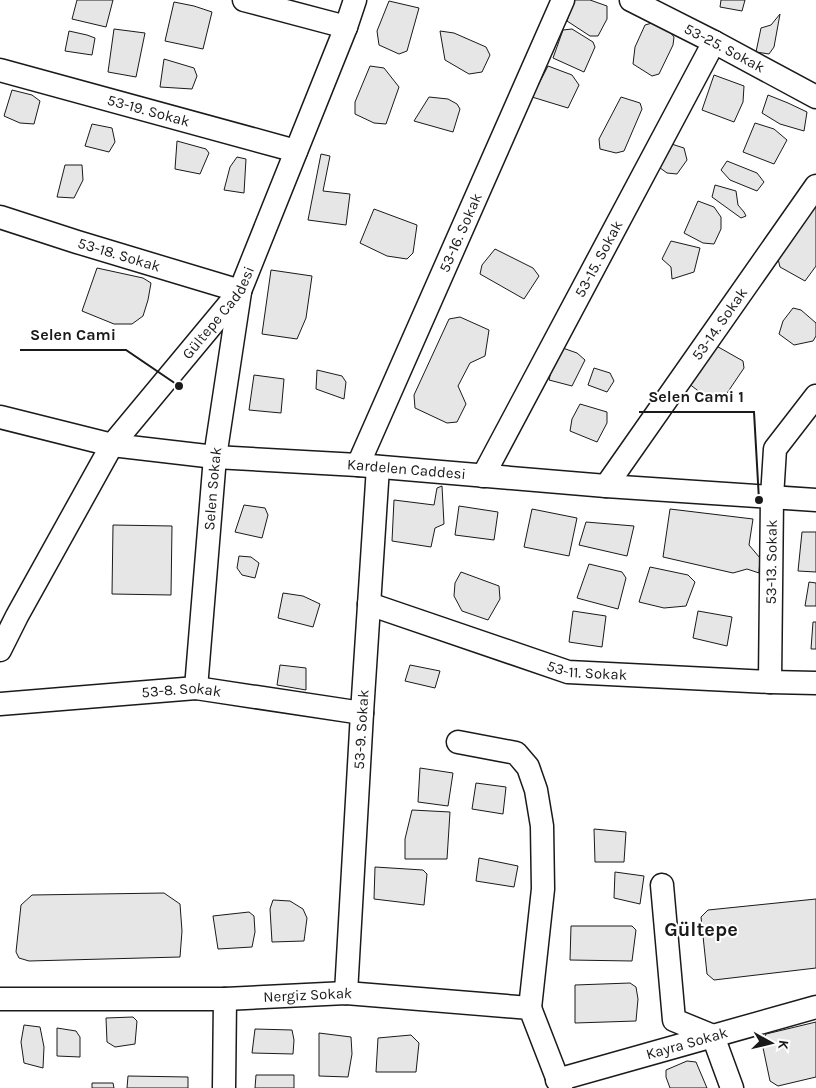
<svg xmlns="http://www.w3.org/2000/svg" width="816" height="1088" viewBox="0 0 816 1088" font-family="Karla,sans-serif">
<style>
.building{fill:#e6e6e6;stroke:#1a1a1a}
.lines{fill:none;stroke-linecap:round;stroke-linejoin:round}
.street-casing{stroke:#1a1a1a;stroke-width:25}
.street{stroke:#fff;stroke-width:22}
.labels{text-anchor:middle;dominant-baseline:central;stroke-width:4;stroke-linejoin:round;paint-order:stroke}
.street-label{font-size:15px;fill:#1a1a1a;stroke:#fff}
.district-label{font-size:20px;font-weight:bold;fill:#1a1a1a;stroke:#fff}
.leader{fill:none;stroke:#1a1a1a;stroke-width:2}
.callout-dot{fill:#1a1a1a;stroke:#fff;stroke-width:2}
.callout-label{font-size:16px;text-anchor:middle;font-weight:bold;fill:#1a1a1a;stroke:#fff;stroke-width:4;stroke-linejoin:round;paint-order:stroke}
</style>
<rect width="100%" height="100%" fill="#fff"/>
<path class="building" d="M 77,0 L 113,0 L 106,27 L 72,19 Z
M 574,0 L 590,0 L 607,6 L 607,19 L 598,36 L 590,36 L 567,21 Z
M 721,0 L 745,0 L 742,11 L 720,7 Z
M 389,1 L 419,8 L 407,51 L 399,54 L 379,45 L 377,31 Z
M 174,2 L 194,6 L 212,12 L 203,49 L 165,41 Z
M 780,14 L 774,47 L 769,54 L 756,52 L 761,28 L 771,25 Z
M 652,23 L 670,32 L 674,37 L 673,45 L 659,74 L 652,76 L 633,64 L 635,47 L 645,25 Z
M 114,29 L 145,33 L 136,77 L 108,72 Z
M 572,29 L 593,42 L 595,47 L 584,72 L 553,58 L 563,30 Z
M 69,31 L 87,35 L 95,38 L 92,55 L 65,51 Z
M 440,31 L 454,33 L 486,47 L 490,55 L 482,72 L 469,74 L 445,60 Z
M 164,59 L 194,68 L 197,76 L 192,89 L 160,87 Z
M 370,66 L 384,68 L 399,87 L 386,124 L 374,123 L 355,114 L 355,102 Z
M 548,66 L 572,75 L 579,85 L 568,108 L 532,97 Z
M 714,75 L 744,86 L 743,102 L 734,122 L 702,110 Z
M 12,90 L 32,95 L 40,101 L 34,124 L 20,123 L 4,116 Z
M 768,95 L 788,103 L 807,112 L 804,131 L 780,124 L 762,113 Z
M 429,97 L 448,99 L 457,104 L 460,109 L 453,132 L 414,121 Z
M 621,97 L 640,103 L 642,109 L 624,151 L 616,153 L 600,149 L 599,139 Z
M 755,123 L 774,129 L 787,140 L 774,164 L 743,152 Z
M 92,124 L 112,128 L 115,142 L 109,152 L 85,146 Z
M 177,141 L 206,149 L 209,153 L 200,174 L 175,169 Z
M 662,141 L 684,148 L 687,160 L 677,174 L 667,173 L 652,162 Z
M 321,154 L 330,156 L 323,191 L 350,194 L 346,225 L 308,220 Z
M 237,157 L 246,159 L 244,193 L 224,190 L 230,167 Z
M 727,161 L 757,173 L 764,182 L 757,191 L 730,180 L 721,170 Z
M 65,165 L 82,165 L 83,180 L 74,198 L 57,197 Z
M 715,185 L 736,191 L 738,205 L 744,212 L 746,216 L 741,218 L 712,197 Z
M 816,194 L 816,266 L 805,281 L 780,267 L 778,259 Z
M 698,201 L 714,207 L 721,217 L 721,229 L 714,244 L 703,243 L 684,233 Z
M 374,209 L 417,225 L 413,253 L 407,259 L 387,256 L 360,243 Z
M 671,241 L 700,248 L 694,272 L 672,279 L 671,267 L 662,259 Z
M 495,249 L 533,268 L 539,276 L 524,299 L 480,274 L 482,265 Z
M 97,268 L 143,278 L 151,283 L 148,300 L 143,316 L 132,324 L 114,324 L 82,311 Z
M 271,270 L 312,276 L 306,318 L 297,339 L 262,334 Z
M 793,308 L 801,310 L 816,323 L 816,336 L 813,341 L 794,345 L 779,334 L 783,321 Z
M 460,317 L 489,330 L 485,356 L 470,363 L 458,386 L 466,404 L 457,422 L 447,423 L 415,408 L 414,395 L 449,319 Z
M 713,344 L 743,361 L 744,368 L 721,402 L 710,400 L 688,383 Z
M 557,346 L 577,353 L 585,360 L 572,386 L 549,380 Z
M 594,368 L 610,373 L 614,381 L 607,392 L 588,385 Z
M 317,370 L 342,376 L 346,382 L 344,399 L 316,389 Z
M 254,375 L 284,379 L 281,413 L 249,410 Z
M 580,404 L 607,412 L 607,423 L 597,442 L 570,431 L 572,419 Z
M 442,486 L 444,524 L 435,528 L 431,547 L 392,541 L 394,500 L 434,505 L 437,488 Z
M 244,505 L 265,508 L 268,515 L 262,538 L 235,532 Z
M 459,506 L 498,512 L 494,540 L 455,535 Z
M 532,509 L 577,518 L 569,556 L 524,547 Z
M 670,509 L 753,519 L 749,545 L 760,558 L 759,573 L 747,569 L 733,573 L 663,557 Z
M 586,522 L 634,526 L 627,556 L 579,545 Z
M 113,525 L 172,526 L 171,595 L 112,594 Z
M 802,532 L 816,532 L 816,572 L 798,571 Z
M 239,556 L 251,557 L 259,563 L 255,578 L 242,575 L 237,568 Z
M 589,564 L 622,572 L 626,578 L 618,609 L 577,598 Z
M 650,567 L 688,575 L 695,582 L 686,606 L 664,608 L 639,602 Z
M 461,572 L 499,586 L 500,599 L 488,620 L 462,611 L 454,596 L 455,583 Z
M 809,582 L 816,583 L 816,606 L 805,606 Z
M 283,593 L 303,596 L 320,604 L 313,627 L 278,618 Z
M 573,611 L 606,616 L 602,647 L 569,642 Z
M 698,611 L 732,617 L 727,646 L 693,638 Z
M 813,622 L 816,622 L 816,649 L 811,649 Z
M 280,665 L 306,668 L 306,690 L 277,685 Z
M 410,665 L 440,671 L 435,688 L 405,681 Z
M 420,768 L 453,773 L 448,806 L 418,802 Z
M 476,783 L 506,787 L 503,814 L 472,809 Z
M 412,810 L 450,812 L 447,859 L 405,859 L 405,839 Z
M 594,829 L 626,832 L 624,862 L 595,862 Z
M 479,858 L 518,866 L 514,887 L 476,881 Z
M 375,867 L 423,870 L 427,874 L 424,905 L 374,899 Z
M 615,872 L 644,876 L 640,904 L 614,898 Z
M 164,893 L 180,904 L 182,931 L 180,957 L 29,961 L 19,958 L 16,952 L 21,905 L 32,895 Z
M 816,899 L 816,968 L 714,980 L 707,974 L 701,917 L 708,910 Z
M 273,900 L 290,901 L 303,909 L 307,918 L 304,941 L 272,942 L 270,909 Z
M 249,912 L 254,916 L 255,932 L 252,947 L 218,949 L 213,916 Z
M 571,926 L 632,926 L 636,930 L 632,961 L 570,960 Z
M 630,983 L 636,987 L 638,999 L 636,1021 L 575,1023 L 575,985 Z
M 133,1017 L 137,1021 L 135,1044 L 115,1047 L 107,1042 L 106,1018 Z
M 816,1022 L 816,1077 L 778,1086 L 770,1081 L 762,1043 L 766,1034 Z
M 24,1025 L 40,1027 L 44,1047 L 43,1068 L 24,1063 L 21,1042 Z
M 57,1028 L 76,1031 L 80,1037 L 80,1057 L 57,1056 Z
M 255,1029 L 292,1030 L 294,1040 L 293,1054 L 252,1053 Z
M 319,1033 L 351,1037 L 352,1054 L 348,1077 L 319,1076 Z
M 411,1035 L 419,1043 L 416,1072 L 376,1072 L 378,1038 Z
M 687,1061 L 696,1062 L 707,1088 L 670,1088 L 666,1077 L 666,1070 Z
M 256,1075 L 294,1075 L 294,1088 L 255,1088 Z
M 128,1076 L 188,1077 L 188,1088 L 127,1088 Z
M 92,1083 L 113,1083 L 114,1088 L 92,1088 Z"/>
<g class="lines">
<defs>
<g id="street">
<path d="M 244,0 L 346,27"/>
<path id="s1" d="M 631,0 L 714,42 L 816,97"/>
<path id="s2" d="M 0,70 L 296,151"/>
<path id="s3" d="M 0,217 L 77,242 L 240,291"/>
<path id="s4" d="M 0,417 L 112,445 L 215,457 L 358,465 L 606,486 L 816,500"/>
<path id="s5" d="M 358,465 L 563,0"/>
<path id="s6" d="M 483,476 L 714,42"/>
<path id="s7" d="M 606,486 L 816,186"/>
<path id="s8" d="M 369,604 L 568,672 L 770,682 L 816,683"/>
<path id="s9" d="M 0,650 L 17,616 L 112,445 L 240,291 L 346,27 L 355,0"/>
<path id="s10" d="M 770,682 L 772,497 L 775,449 L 816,396"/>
<path id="s11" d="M 196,688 L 215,457 L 240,292"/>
<path id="s12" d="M 0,704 L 196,688 L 362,713"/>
<path d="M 458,742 L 516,753 L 528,767 L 536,790 L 542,826 L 543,889 L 530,1008"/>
<path d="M 662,885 L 674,1020 L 713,1036 L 732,1088"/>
<path id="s13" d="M 346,993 L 362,713 L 378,467"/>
<path id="s14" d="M 0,999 L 225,999 L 346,993 L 530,1008 L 561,1088"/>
<path id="s15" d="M 557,1080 L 816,1007"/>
<path d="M 224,1088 L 225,999"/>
</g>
</defs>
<use href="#street" class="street-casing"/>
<use href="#street" class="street"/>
</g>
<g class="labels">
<g class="street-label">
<text stroke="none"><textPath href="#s1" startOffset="105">53-25. Sokak</textPath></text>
<text stroke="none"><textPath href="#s2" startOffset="154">53-19. Sokak</textPath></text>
<text stroke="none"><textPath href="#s5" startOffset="254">53-16. Sokak</textPath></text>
<text stroke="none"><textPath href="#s3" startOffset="125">53-18. Sokak</textPath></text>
<text stroke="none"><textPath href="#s6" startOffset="246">53-15. Sokak</textPath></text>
<text stroke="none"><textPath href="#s9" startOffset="404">Gültepe Caddesi</textPath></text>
<text stroke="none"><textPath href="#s7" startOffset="198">53-14. Sokak</textPath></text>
<text stroke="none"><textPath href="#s4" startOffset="411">Kardelen Caddesi</textPath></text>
<text stroke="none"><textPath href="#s11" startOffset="200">Selen Sokak</textPath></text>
<text stroke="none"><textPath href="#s10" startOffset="120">53-13. Sokak</textPath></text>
<text stroke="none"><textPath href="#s8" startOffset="229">53-11. Sokak</textPath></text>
<text stroke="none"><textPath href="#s12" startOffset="182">53-8. Sokak</textPath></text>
<text stroke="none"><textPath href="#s13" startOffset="264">53-9. Sokak</textPath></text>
<text stroke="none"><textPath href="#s14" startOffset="308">Nergiz Sokak</textPath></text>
<text stroke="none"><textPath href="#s15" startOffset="135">Kayra Sokak</textPath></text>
</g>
<g class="district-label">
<text x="701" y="929">Gültepe</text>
</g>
</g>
<path class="leader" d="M179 386L126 350H20M759 500L754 412H639"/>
<g class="callout-dot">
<circle cx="179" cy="386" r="5"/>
<circle cx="759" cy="500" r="5"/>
</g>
<g class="callout-label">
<text x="73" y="340">Selen Cami</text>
<text x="696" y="402">Selen Cami 1</text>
</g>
<g transform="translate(771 1043) rotate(98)" stroke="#ffffff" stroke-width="4" paint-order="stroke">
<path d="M0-4L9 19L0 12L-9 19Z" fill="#1a1a1a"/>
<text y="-8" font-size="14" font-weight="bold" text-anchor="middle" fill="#1a1a1a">K</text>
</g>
</svg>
